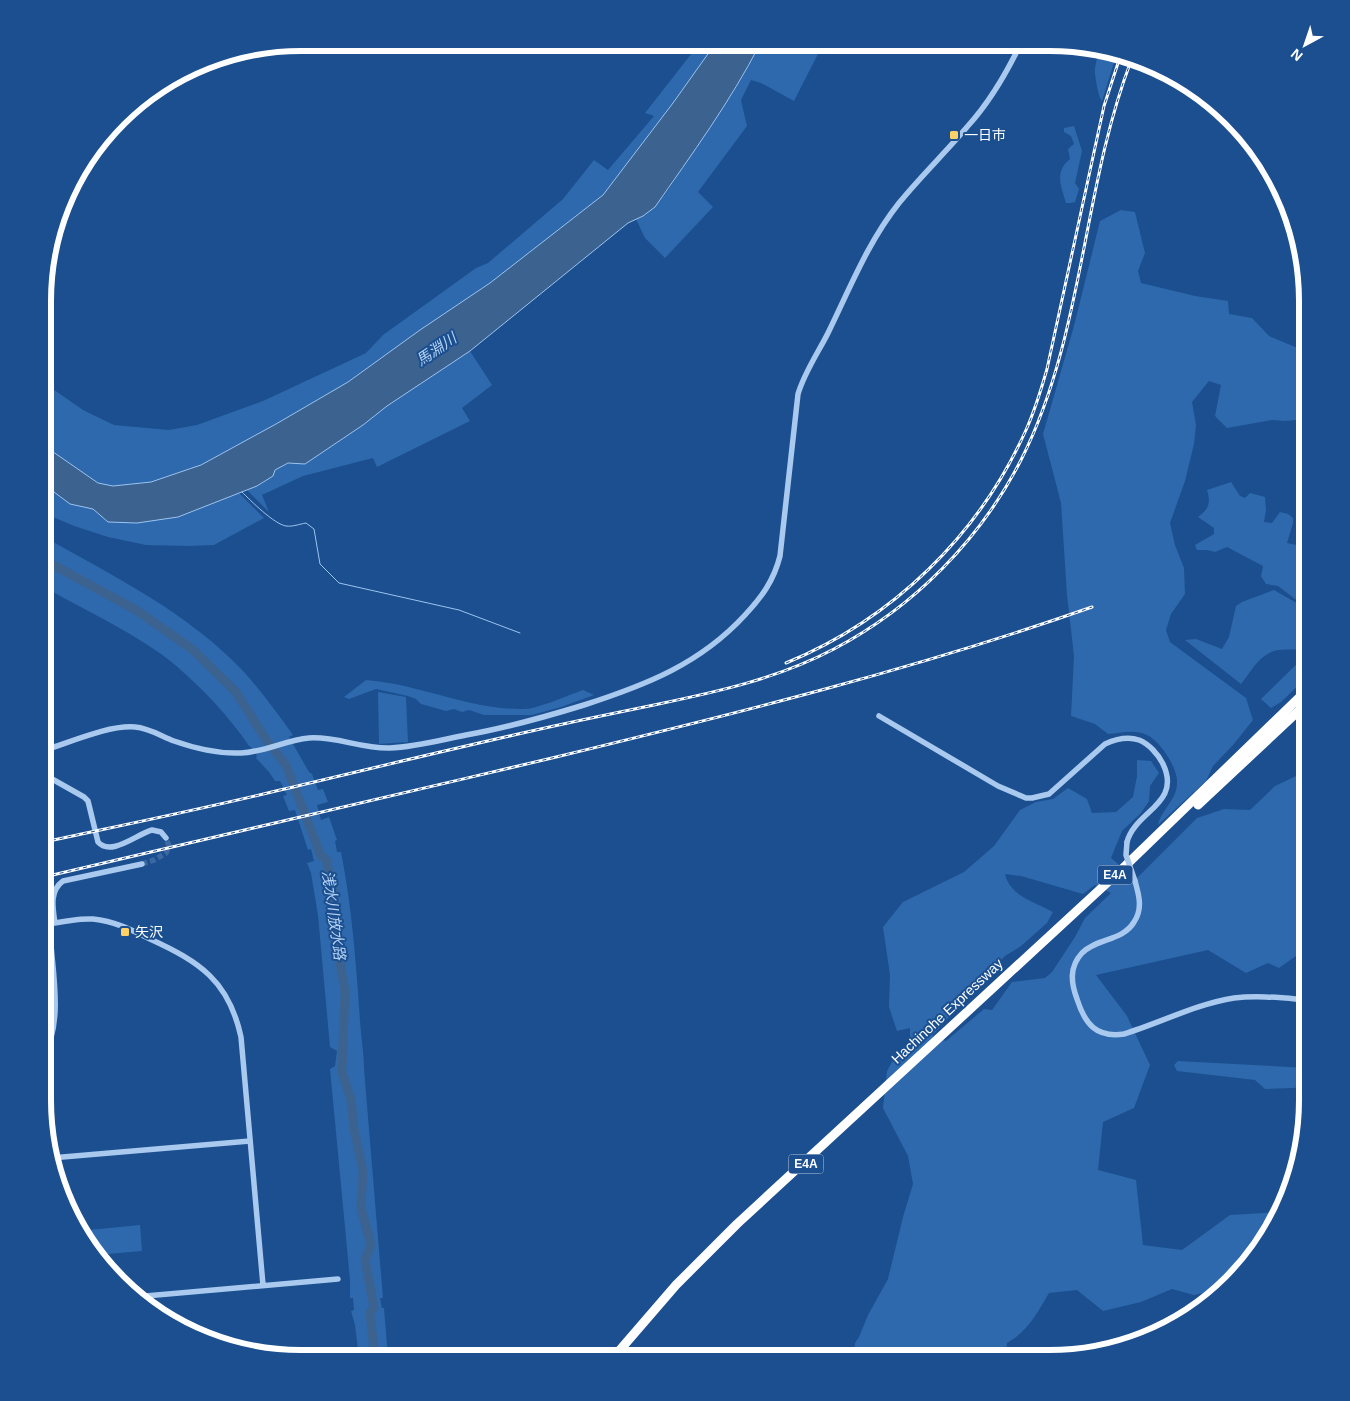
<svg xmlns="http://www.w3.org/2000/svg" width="1350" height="1401" viewBox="0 0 1350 1401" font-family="Helvetica,'Noto Sans JP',sans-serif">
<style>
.green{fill:#2e69ad;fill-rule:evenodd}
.water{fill:#3c6290;stroke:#9cc4f0}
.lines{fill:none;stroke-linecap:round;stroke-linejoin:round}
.stream{stroke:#9cc4f0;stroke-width:1}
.river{stroke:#3c6290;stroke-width:9}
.tertiary-tunnel{stroke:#3d69a0;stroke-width:5.5;stroke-dasharray:5.5 3;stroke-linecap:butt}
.tertiary{stroke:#a9c9ee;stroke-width:5.5}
.motorway{stroke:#fff;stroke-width:9}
.rail-casing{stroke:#fff;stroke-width:3}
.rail{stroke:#1b4f8f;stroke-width:1;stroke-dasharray:4;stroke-linecap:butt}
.tertiary-bridge{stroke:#a9c9ee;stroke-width:5.5}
.poi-dot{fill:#ffd166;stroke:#1b4f8f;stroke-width:2}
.labels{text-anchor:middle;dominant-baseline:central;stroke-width:4;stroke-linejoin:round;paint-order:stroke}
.shield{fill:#1b4f8f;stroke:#bbcadd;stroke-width:1}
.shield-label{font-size:12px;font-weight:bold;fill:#fff}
.poi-label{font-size:14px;fill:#fff;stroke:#1b4f8f;text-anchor:start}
.street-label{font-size:14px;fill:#fff;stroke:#1b4f8f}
.water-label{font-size:15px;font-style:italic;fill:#b5d3f5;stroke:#1b4f8f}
.rim{fill:none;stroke:#fff;stroke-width:6}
</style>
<rect width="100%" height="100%" fill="#1b4f8f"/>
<path class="green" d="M 699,44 L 715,44 L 673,103 L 603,195 L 490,283 L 420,330 L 348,382 L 276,424 L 201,465 L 151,482 L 113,486 L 98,483 L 46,447 L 47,385 L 83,410 L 114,425 L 169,430 L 197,425 L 263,401 L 366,353 L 383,335 L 476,268 L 488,263 L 563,199 L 594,160 L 608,170 L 654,116 L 645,113 Z
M 760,44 L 823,44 L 794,101 L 761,83 L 751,80 L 741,100 L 747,126 L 698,192 L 713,207 L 665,258 L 645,238 L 636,219 C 659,209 671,185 684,165 C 712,126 738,87 760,44 Z
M 1099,50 L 1116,56 L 1102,101 C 1098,97 1096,80 1095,74 C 1094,67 1098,57 1099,50 Z
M 1074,126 L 1082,151 L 1075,183 L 1079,189 L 1075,202 L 1071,203 L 1066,203 C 1061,186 1054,172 1070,159 L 1068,149 L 1074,144 L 1071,136 L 1064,132 L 1064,128 Z
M 1121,210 L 1135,212 L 1145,253 L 1138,271 L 1141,283 L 1195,296 L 1228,301 L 1229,314 L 1252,318 L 1269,336 L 1300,349 L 1307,333 L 1307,419 L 1285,421 L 1272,420 L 1227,428 L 1215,416 L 1221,385 L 1209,381 L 1192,402 L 1196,425 L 1194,444 L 1185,481 L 1170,523 L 1175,545 L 1184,568 L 1185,594 L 1171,614 L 1166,630 L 1170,642 L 1246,698 L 1253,720 L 1233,745 L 1213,766 L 1206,781 L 1158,825 C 1161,810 1177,800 1177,783 C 1178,768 1160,741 1147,735 C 1135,729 1120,733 1108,734 L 1095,724 L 1071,716 L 1074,656 L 1067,595 L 1061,503 L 1043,434 L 1074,326 L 1100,221 Z
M 470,351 L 492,385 L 462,408 L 470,421 L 377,467 L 373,458 L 303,476 L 262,495 L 269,512 L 247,490 C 257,486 271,481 275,470 L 288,463 L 305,464 L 363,425 L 387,406 Z
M 1231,482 L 1240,496 L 1245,498 L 1250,493 L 1265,497 L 1266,510 L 1264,522 L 1272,523 L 1280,512 L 1288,514 L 1293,518 L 1293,523 L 1287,543 L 1307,547 L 1307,605 L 1303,605 L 1278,586 L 1266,584 L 1261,576 L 1263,566 L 1227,547 L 1215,552 L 1207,550 L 1197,550 L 1195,545 L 1214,534 L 1214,528 L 1198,517 C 1209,509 1211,503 1207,490 Z
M 46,486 L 70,504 L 93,509 L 108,522 L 178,517 L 239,493 L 264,518 L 214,545 L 188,546 L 146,545 L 108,537 L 74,526 L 46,514 Z
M 46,538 C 115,577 189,613 244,672 C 262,692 278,714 293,735 L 289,737 L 309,772 L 312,774 L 318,790 L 323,789 L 328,802 L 317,805 L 321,820 L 329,817 L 337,840 L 335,841 L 337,852 L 341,852 C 352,907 356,963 360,1020 C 361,1037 364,1053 364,1069 L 383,1298 L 380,1298 L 382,1308 L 384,1308 L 388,1358 L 359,1358 L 355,1325 L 351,1311 L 354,1310 L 353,1298 L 350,1298 L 350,1280 L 330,1069 L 335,1066 L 337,1051 L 330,1047 L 318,915 L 311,873 L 307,863 L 314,861 L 311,849 L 308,850 L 295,810 L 289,811 L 283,796 L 287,795 L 280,781 L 275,781 L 269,772 L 256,758 L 257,756 L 251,747 L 249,746 C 229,716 202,688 174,664 C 139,635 86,611 46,588 Z
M 1274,590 L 1307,609 L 1307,648 C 1297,650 1288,649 1279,650 C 1261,652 1252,670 1241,684 L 1185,640 L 1196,639 L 1222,649 L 1229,637 L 1236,606 L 1242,602 Z
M 1307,654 L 1307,677 L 1281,702 L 1271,708 L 1261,699 Z
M 366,680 C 420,684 470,710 524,709 C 537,709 569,695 583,690 L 594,695 L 561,707 L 532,715 L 484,715 L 469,710 L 462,712 L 454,709 L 446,711 L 421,704 L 416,699 L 408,696 L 376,689 L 349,699 L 344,697 Z
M 378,692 L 406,697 L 408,742 L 379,744 Z
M 1137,760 L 1151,761 L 1159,773 L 1150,786 L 1149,801 L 1141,813 L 1122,831 L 1111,858 L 1136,879 L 1197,818 L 1224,809 L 1250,810 L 1275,786 L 1296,776 L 1307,763 L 1307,943 L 1296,956 L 1279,968 L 1268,963 L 1246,973 L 1208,950 L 1096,975 L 1127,1016 L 1150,1065 L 1134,1108 L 1103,1122 L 1098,1170 L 1136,1180 L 1143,1245 L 1182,1250 L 1230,1215 L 1280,1212 L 1273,1229 L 1243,1271 L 1237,1276 L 1232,1274 L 1213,1291 L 1194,1295 L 1172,1289 L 1141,1302 L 1103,1311 L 1077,1290 L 1049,1293 C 1036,1315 1029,1330 1007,1343 L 1005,1358 L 854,1358 L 855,1343 L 859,1337 L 868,1315 L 888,1279 L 903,1217 L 913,1184 L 908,1156 L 883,1108 L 887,1071 L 898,1051 L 910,1043 L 910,1028 L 897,1031 L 889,1007 L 890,975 L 883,927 L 903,902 L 964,872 L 994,846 L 1020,810 L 1036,802 L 1053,799 L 1068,788 L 1087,799 L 1092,813 L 1116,812 L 1133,797 L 1137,776 ZM 1005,874 L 1021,876 L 1083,894 L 1095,885 L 1111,893 L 1085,918 L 1075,937 L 1052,972 L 1045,978 L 1012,982 L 992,1010 L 984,1009 L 946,1041 L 932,1036 L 993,968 L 1005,956 L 1021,946 L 1047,923 L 1053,912 C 1035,902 1010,896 1005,874 Z
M 1178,1061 L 1307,1068 L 1307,1085 L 1294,1088 L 1265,1089 L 1255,1080 L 1177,1071 L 1174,1065 Z
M 140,1225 L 142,1251 L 96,1255 L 90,1248 L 89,1230 Z"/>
<path class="water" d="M 715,44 L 760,44 C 730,102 692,154 655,207 L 643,216 L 628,223 L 470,351 L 387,406 L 363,425 L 305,464 L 288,463 L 275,470 L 273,476 L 257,486 L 178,517 L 137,523 L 108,522 L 93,509 L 70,504 L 46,486 L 46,447 L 98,483 L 113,486 L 151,482 L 201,465 L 276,424 L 348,382 L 420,330 L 490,283 L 603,195 L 673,103 Z"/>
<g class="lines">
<path class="stream" d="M 242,492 C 251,501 274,524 286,526 C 292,527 300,524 306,523 L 314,529 L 320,564 L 339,583 L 459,610 L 520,633"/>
<path class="river" d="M 46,561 L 136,610 L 192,649 L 235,691 L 267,741 L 286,765 L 321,856 L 326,859 L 333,889 L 336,939 L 345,991 L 342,1072 L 351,1100 L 354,1129 L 363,1171 L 361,1208 L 371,1245 L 365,1260 L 374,1308 L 370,1313 L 375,1358"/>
<path class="tertiary-tunnel" d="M 142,864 L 154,860 L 166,853 L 169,846 L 166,838"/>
<path class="tertiary" d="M 879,716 L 998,786 L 1026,798 L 1032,798 L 1049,794 L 1105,744 C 1116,739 1127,736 1139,740 C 1149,744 1158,754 1163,764 C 1182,804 1135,811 1127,842
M 45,750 C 71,742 108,725 135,727 C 149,728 161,736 174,741 C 194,748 219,754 241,753 C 265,752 286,740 309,738 C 336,736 362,749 390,748 C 415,747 441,740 466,735 C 506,728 545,717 584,705 C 646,685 700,664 745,615 C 762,597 774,580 780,556 L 798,394 C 805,371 818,353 828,333 C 850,288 868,242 899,203 C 920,177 945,153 967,127 C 989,103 1006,74 1020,45
M 45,775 L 84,797 L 88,801 L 98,842 C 111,857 137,834 152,830 L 161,832 L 166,838
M 1135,881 C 1139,895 1143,909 1134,922 C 1123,941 1097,938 1082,953 C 1069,967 1071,983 1077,999 C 1085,1024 1096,1038 1124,1034 C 1160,1023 1196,1004 1234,998 C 1258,995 1283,998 1307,1000
M 55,923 C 53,909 49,891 63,881 L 142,864
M 44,925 C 59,922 78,918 93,919 C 114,921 132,930 150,939 C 200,962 229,981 241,1037 L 263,1285
M 43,1057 C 62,1025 54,981 51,945
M 51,1158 L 250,1141
M 134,1297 L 338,1279"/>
<path class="motorway" d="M 1198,805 L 1307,703
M 613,1358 L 676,1285 L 737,1224 L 1121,870 L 1307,690"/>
<defs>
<path id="rail" d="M 786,663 C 893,619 979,535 1026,430 C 1035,410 1041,390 1047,369 L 1104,106 L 1120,57
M 44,842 C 123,825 202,809 280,790 C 365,770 451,749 536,730 C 576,721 615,713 654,705 C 716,692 777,679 834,649 C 914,607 980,540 1021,460 C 1084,336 1082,189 1131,61
M 44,877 C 214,837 383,798 552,758 C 734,714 916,669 1092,607"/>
</defs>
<use href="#rail" class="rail-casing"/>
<use href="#rail" class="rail"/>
<path class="tertiary-bridge" d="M 1127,842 L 1126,855 L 1135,881"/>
</g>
<g class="poi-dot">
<rect x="949" y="130" width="10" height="10" rx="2.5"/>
<rect x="120" y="927" width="10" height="10" rx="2.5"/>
</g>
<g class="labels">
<g class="shield">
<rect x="1097.5" y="865.5" width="35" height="19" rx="4"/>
<rect x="788.5" y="1154.5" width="35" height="19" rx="4"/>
</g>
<g class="shield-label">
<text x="1115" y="875">E4A</text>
<text x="806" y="1164">E4A</text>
</g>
<g class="poi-label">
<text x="964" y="135">一日市</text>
<text x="135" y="932">矢沢</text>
</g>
<g class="street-label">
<text transform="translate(947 1011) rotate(-43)">Hachinohe Expressway</text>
</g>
<g class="water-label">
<text transform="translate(436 349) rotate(-34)">馬淵川</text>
<text transform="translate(334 915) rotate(82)">浅水川放水路</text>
</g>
</g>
<path d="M0 0H1350V1401H0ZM301 51H1049A250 250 0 0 1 1299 301V1100A250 250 0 0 1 1049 1350H301A250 250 0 0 1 51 1100V301A250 250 0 0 1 301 51Z" fill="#1b4f8f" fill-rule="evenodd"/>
<path class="rim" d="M301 51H1049A250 250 0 0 1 1299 301V1100A250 250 0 0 1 1049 1350H301A250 250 0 0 1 51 1100V301A250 250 0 0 1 301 51Z"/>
<g transform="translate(1305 45) rotate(220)" stroke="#1b4f8f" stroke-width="4" paint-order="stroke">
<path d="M0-4L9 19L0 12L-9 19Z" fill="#ffffff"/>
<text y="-8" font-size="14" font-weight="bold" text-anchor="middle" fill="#ffffff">N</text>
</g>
</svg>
